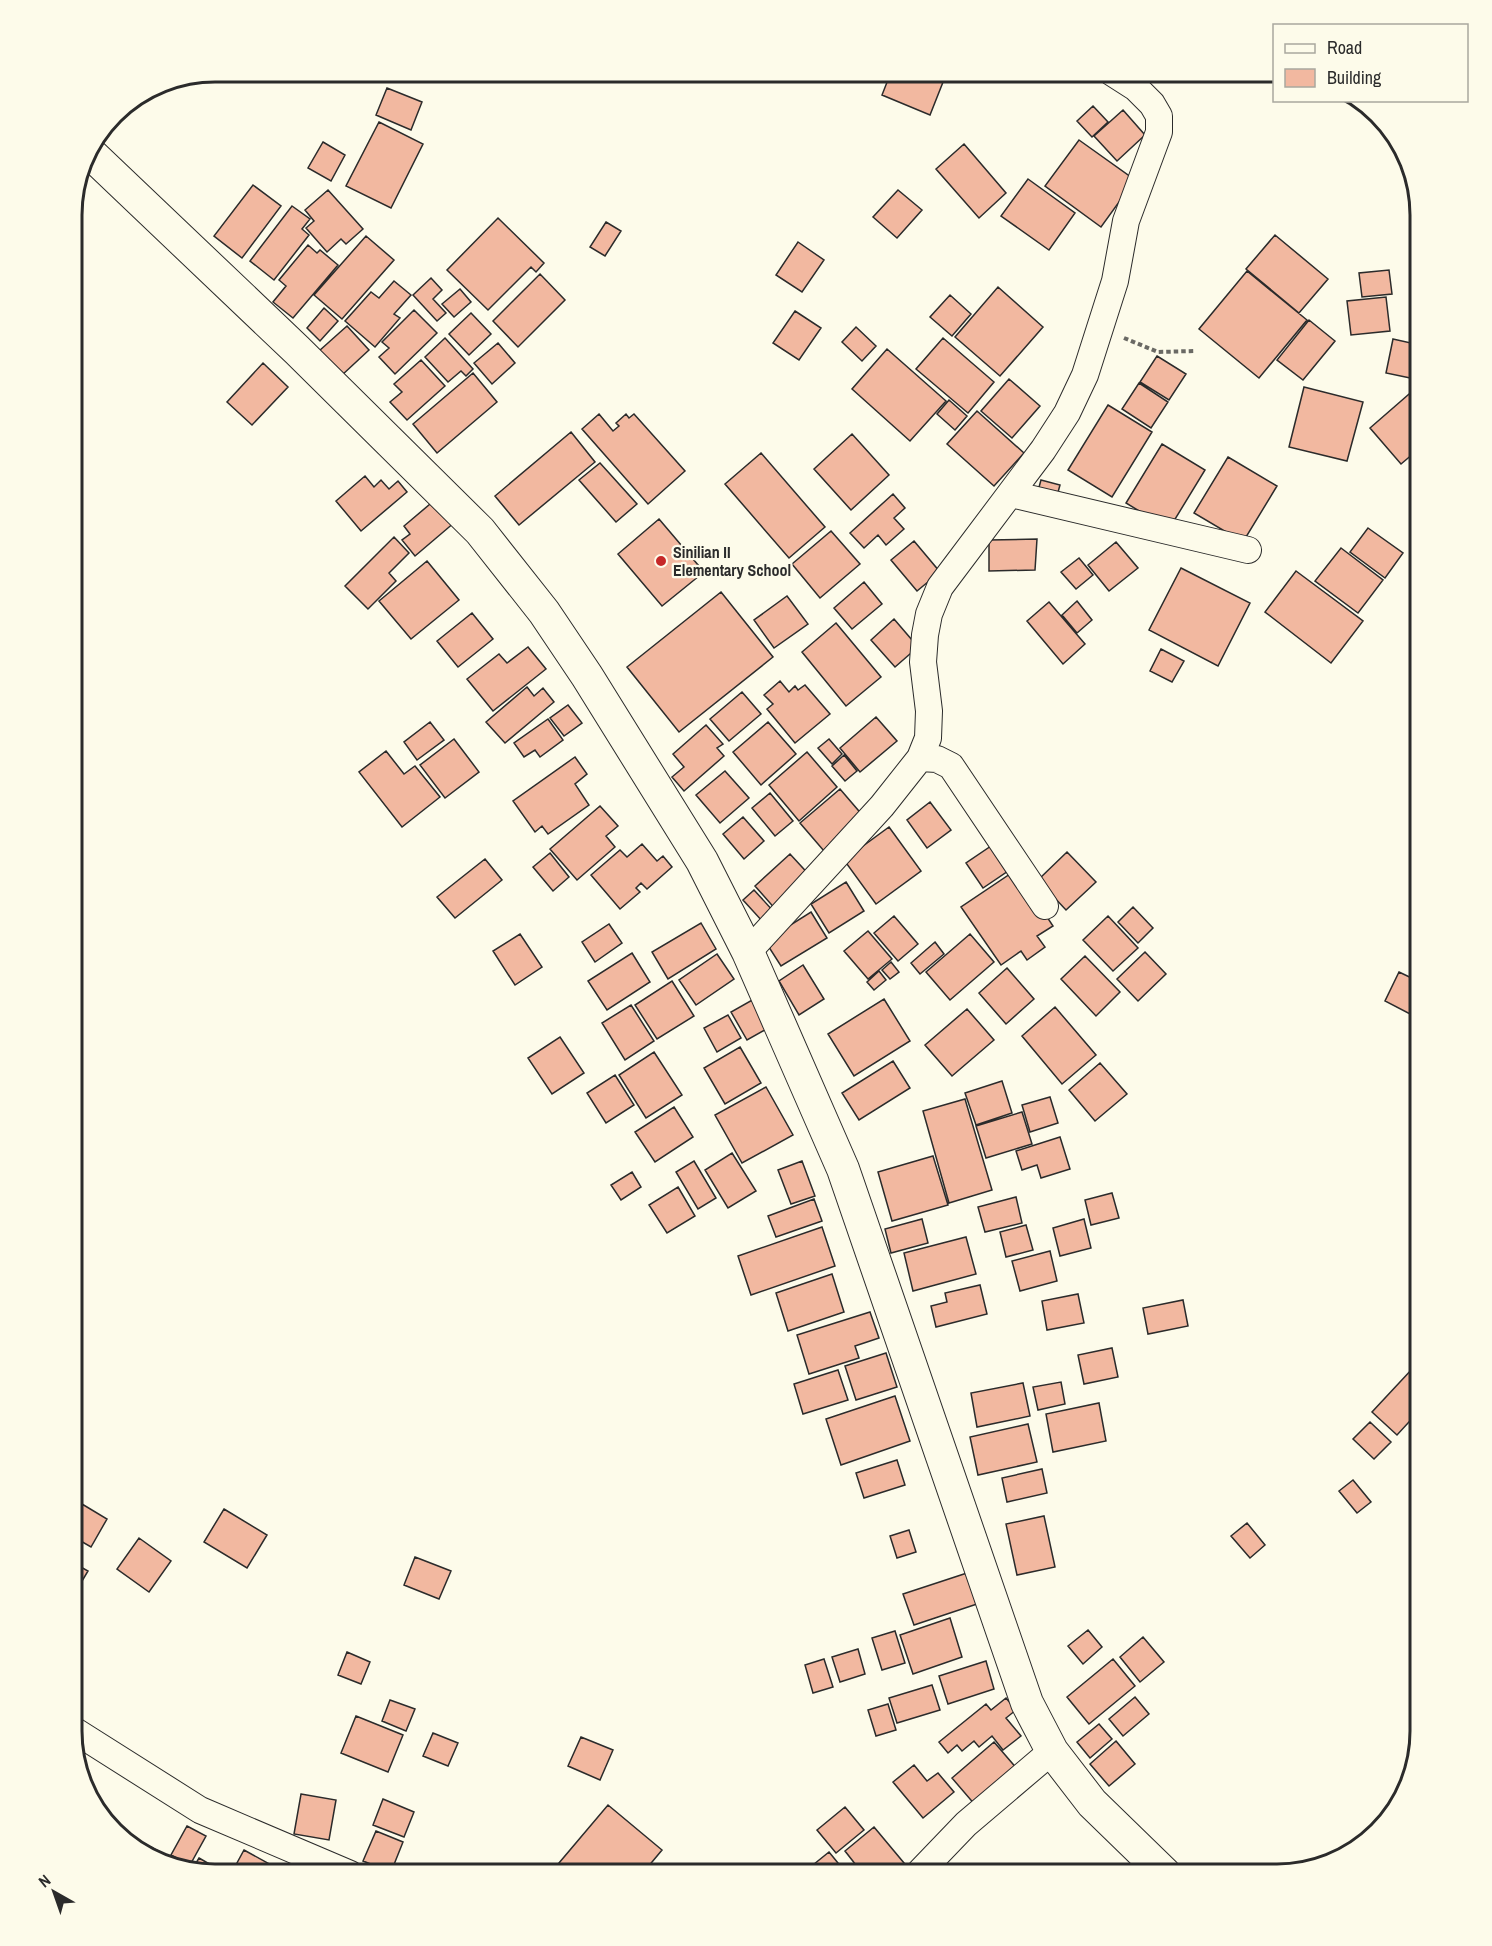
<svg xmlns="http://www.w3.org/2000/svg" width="1492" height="1946" viewBox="0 0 1492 1946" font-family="'Archivo Narrow',sans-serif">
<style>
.building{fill:#f2b8a0;stroke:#2b2b2b;stroke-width:1.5}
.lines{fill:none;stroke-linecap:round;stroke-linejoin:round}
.minor-casing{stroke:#2b2b2b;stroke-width:28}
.tertiary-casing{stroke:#2b2b2b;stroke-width:34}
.path{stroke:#6a6964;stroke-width:4;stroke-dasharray:4.5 3;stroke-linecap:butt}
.minor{stroke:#fdfbea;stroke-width:26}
.tertiary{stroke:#fdfbea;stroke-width:32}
.poi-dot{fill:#c62828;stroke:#fdfbea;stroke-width:2}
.labels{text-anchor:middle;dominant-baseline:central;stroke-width:4.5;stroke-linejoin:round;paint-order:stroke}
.poi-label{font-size:16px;font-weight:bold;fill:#2b2b2b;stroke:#fdfbea;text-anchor:start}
.rim{fill:none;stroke:#2b2b2b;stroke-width:3}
</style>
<rect width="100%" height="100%" fill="#fdfbea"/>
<path class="building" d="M 841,72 L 860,72 L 858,78 Z
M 891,72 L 947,72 L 930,115 L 882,95 Z
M 387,88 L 422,102 L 411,130 L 376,115 Z
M 1093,106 L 1108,122 L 1092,137 L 1077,121 Z
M 1123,110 L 1145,135 L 1117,161 L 1094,136 Z
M 379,122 L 423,144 L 391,208 L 346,186 Z
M 1079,140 L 1135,180 L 1101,227 L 1045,186 Z
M 323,142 L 345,155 L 331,181 L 308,168 Z
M 964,144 L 1006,193 L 979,218 L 936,169 Z
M 1028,179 L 1075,213 L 1049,250 L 1001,216 Z
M 253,185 L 281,206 L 242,258 L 214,236 Z
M 328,190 L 363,229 L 346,244 L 341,239 L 327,252 L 306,228 L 314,221 L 305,210 Z
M 898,190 L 922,210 L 897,238 L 873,217 Z
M 292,206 L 310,219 L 302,229 L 309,235 L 274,280 L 250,261 Z
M 498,218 L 544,263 L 536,272 L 531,267 L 488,310 L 447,270 Z
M 606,222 L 621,231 L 605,256 L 590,247 Z
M 1275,235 L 1328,279 L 1299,313 L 1246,269 Z
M 366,236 L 394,260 L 342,319 L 314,295 Z
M 798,242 L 824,260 L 802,292 L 776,275 Z
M 308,245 L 317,253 L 320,250 L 338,265 L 293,318 L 273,302 L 286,286 L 279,280 Z
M 1389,270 L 1392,294 L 1362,297 L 1359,273 Z
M 1247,271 L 1307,320 L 1259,378 L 1199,329 Z
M 540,274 L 565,300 L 518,347 L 493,321 Z
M 431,278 L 442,290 L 433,299 L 446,313 L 437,321 L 413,295 Z
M 394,281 L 411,295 L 394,314 L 400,318 L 375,347 L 345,321 L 371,292 L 379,298 Z
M 998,287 L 1043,327 L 1000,376 L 955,337 Z
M 460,289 L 471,302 L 454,317 L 442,304 Z
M 950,295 L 971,314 L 952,336 L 930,317 Z
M 1386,297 L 1390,331 L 1351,335 L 1347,301 Z
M 324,308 L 338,321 L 320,341 L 307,328 Z
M 414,310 L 437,333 L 395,374 L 379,357 L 389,348 L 382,342 Z
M 795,311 L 821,328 L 799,360 L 773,343 Z
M 471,313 L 491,334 L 469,355 L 449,334 Z
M 1309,320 L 1335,341 L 1303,380 L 1277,360 Z
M 347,326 L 369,350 L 341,376 L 319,351 Z
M 856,327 L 876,346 L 862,361 L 842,342 Z
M 445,338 L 473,369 L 466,376 L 461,371 L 448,382 L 425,357 Z
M 943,338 L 994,382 L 968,413 L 916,369 Z
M 1393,339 L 1420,345 L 1420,380 L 1386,373 Z
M 498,343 L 515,363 L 492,384 L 474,363 Z
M 887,349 L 946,401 L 910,441 L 852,389 Z
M 1157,356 L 1186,374 L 1169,400 L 1140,382 Z
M 421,360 L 445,386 L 407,420 L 390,402 L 402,392 L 394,384 Z
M 263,363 L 288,387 L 252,425 L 227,402 Z
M 473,373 L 497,402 L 437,453 L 413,424 Z
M 1009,379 L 1040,406 L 1012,438 L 981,411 Z
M 1139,383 L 1168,402 L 1151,428 L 1122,409 Z
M 1304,387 L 1363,402 L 1347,461 L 1289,447 Z
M 1416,388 L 1420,392 L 1420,448 L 1401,464 L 1370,428 Z
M 949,400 L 967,416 L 955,430 L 937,414 Z
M 1108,405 L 1152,432 L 1112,497 L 1068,470 Z
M 977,411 L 1024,453 L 994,486 L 947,444 Z
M 599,414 L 613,431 L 619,426 L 616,423 L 626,414 L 629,418 L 634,414 L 685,471 L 648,504 L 582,429 Z
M 571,432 L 595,462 L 519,525 L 495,496 Z
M 852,434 L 889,475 L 851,510 L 814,469 Z
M 1162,444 L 1205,470 L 1169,529 L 1126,503 Z
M 761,453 L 825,527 L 789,558 L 725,484 Z
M 1228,457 L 1277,486 L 1243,542 L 1194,513 Z
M 600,463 L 637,504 L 616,522 L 579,480 Z
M 365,476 L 374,487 L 381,480 L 389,489 L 398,481 L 407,492 L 361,531 L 336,501 Z
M 1041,480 L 1060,485 L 1055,503 L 1036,498 Z
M 893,494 L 905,508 L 894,518 L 904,529 L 886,545 L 878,535 L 864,548 L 850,533 Z
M 436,499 L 455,522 L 415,556 L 402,540 L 410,534 L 404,526 Z
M 659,519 L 704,572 L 662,606 L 618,554 Z
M 1368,528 L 1403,553 L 1385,578 L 1350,552 Z
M 831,531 L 860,564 L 820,598 L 792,564 Z
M 394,537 L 409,553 L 389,573 L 396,581 L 368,609 L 345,586 Z
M 1037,539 L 1035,570 L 989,571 L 989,540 Z
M 914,541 L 940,572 L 917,591 L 891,560 Z
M 1116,542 L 1138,568 L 1109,591 L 1088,565 Z
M 1341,548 L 1383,580 L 1358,613 L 1315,581 Z
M 1079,558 L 1093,575 L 1076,589 L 1061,572 Z
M 427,561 L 459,600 L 411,639 L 379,601 Z
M 1181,568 L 1250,603 L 1218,666 L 1149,630 Z
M 1296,571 L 1363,621 L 1331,663 L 1265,612 Z
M 864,582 L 882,604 L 852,629 L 834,608 Z
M 721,592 L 773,657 L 679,732 L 627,667 Z
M 787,596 L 808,624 L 774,648 L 754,620 Z
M 1077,601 L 1092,620 L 1077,633 L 1062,615 Z
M 1049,602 L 1085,644 L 1063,664 L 1027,621 Z
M 472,613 L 493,639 L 458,667 L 437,641 Z
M 894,619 L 918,647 L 895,667 L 871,640 Z
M 836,623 L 881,677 L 846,706 L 802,652 Z
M 528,647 L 546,669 L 493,711 L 467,679 L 499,654 L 507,663 Z
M 1161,649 L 1184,661 L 1172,682 L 1150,671 Z
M 780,681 L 789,692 L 795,686 L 798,690 L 805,685 L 830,714 L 795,743 L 767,709 L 773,704 L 764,695 Z
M 527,687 L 534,696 L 543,688 L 554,702 L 505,743 L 486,722 Z
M 742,692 L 761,714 L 729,741 L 710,719 Z
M 568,705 L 582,723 L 564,736 L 550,718 Z
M 876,717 L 897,741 L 860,772 L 840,748 Z
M 548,719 L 563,740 L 540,757 L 535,750 L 524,757 L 514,743 Z
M 430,722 L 444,740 L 417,760 L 404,742 Z
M 768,722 L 796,754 L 761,785 L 733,752 Z
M 706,725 L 723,744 L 717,748 L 724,756 L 684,791 L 672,777 L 684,767 L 673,754 Z
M 454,739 L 479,772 L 445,798 L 420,765 Z
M 829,739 L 842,754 L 832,764 L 818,748 Z
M 386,751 L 404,774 L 415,766 L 440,797 L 402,827 L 359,772 Z
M 807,752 L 837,787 L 799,821 L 769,785 Z
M 844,755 L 857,771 L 845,781 L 832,766 Z
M 575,757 L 587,774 L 575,784 L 589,805 L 548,834 L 542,826 L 535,832 L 513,801 Z
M 725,771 L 749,798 L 720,823 L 696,795 Z
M 840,789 L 864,817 L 824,851 L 800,823 Z
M 770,793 L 793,821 L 775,836 L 752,808 Z
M 930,802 L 951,830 L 927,848 L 907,820 Z
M 600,806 L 618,826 L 606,836 L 615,847 L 577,880 L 550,849 Z
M 743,817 L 764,841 L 744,859 L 723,834 Z
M 889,827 L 921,871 L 876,904 L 844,860 Z
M 642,844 L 657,861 L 663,856 L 672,867 L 647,889 L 641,883 L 636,888 L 640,892 L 620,909 L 591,875 L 620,850 L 627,857 Z
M 994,844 L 1011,869 L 983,888 L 966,863 Z
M 1067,852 L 1096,882 L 1066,910 L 1038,880 Z
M 550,853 L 569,877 L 553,891 L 533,867 Z
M 790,854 L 813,879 L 777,911 L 755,886 Z
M 485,859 L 502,880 L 455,918 L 437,897 Z
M 1016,870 L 1053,926 L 1037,936 L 1045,947 L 1027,960 L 1021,951 L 1001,965 L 961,907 Z
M 846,882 L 864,911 L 829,933 L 811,904 Z
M 754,890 L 775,913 L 764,923 L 743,900 Z
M 1133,907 L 1153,928 L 1138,943 L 1118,922 Z
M 811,912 L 827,938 L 781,966 L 765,941 Z
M 894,916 L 918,944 L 898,961 L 874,933 Z
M 1108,916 L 1138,948 L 1113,971 L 1083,940 Z
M 701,923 L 716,949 L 668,979 L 652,952 Z
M 609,924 L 622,943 L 595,962 L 582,942 Z
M 868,931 L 892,959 L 868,979 L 844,951 Z
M 520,934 L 542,967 L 515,985 L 493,951 Z
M 970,934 L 994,962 L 950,1000 L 926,972 Z
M 935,942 L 944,954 L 920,974 L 911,963 Z
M 1145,952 L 1166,974 L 1138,1001 L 1117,979 Z
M 632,953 L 650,982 L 607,1010 L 588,981 Z
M 717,954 L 734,979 L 696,1005 L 679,980 Z
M 1085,956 L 1120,992 L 1096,1016 L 1061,979 Z
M 891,962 L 899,972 L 890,979 L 882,970 Z
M 803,965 L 824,999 L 799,1015 L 779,981 Z
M 1007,968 L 1034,999 L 1006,1024 L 979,993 Z
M 879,971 L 886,980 L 874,990 L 867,982 Z
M 1399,972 L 1420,982 L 1420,1000 L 1412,1015 L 1385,1001 Z
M 672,981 L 694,1016 L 657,1039 L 635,1005 Z
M 754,999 L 770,1027 L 747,1040 L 731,1012 Z
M 884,999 L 910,1041 L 854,1076 L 828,1034 Z
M 631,1005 L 654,1041 L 625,1060 L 602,1023 Z
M 1055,1007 L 1096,1055 L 1062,1084 L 1022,1036 Z
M 967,1009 L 994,1040 L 952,1076 L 925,1045 Z
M 728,1015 L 741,1038 L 717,1052 L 704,1028 Z
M 560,1037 L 584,1073 L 552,1094 L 528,1058 Z
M 740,1047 L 761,1083 L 725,1104 L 704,1068 Z
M 654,1052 L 682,1095 L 646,1118 L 619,1075 Z
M 893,1061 L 910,1088 L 859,1120 L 842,1093 Z
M 1100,1063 L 1127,1094 L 1095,1121 L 1069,1090 Z
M 615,1075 L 634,1105 L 606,1123 L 587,1093 Z
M 1002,1081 L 1012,1113 L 976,1125 L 965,1093 Z
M 766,1087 L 793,1135 L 742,1163 L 715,1115 Z
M 1050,1097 L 1058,1123 L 1030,1132 L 1022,1105 Z
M 965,1099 L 992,1190 L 949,1203 L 923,1111 Z
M 674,1107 L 693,1137 L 655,1162 L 635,1132 Z
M 1022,1112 L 1032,1144 L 986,1158 L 976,1126 Z
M 1060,1137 L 1070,1169 L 1041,1178 L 1037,1165 L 1022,1170 L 1016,1151 Z
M 732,1153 L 756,1191 L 728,1208 L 705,1170 Z
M 933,1156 L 948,1205 L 892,1221 L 878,1172 Z
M 694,1161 L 716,1198 L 698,1209 L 676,1172 Z
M 802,1161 L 815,1196 L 791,1204 L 778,1170 Z
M 632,1172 L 641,1187 L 621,1200 L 611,1185 Z
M 678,1187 L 695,1216 L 667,1233 L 649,1205 Z
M 1112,1193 L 1119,1218 L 1091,1225 L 1085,1200 Z
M 1016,1197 L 1022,1223 L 985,1232 L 978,1207 Z
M 814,1199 L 822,1221 L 776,1237 L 768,1216 Z
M 922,1219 L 928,1243 L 891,1253 L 885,1229 Z
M 1084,1219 L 1091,1248 L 1060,1256 L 1053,1228 Z
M 1026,1225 L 1033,1250 L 1006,1257 L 1000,1232 Z
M 822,1227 L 835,1266 L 751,1295 L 738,1256 Z
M 966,1237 L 976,1274 L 913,1291 L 904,1253 Z
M 1050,1251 L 1057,1281 L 1020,1291 L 1012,1261 Z
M 832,1274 L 844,1312 L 788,1331 L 776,1293 Z
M 980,1285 L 987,1314 L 936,1327 L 931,1306 L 947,1302 L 945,1293 Z
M 1078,1294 L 1084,1323 L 1047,1330 L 1042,1301 Z
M 1183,1300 L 1188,1326 L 1148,1334 L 1143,1308 Z
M 870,1312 L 879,1338 L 855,1346 L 859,1358 L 809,1374 L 797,1335 Z
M 1112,1348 L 1118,1377 L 1084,1384 L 1078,1355 Z
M 886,1353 L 897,1387 L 856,1400 L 845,1366 Z
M 1413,1368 L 1420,1374 L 1420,1410 L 1397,1435 L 1372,1412 Z
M 838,1370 L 848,1400 L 803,1414 L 794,1384 Z
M 1061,1382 L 1065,1404 L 1038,1410 L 1033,1387 Z
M 1023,1383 L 1030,1416 L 977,1427 L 971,1393 Z
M 895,1396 L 910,1441 L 841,1465 L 826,1419 Z
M 1099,1403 L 1106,1441 L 1053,1452 L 1046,1414 Z
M 1370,1422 L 1391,1442 L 1374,1459 L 1353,1439 Z
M 1028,1424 L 1037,1462 L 978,1475 L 970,1437 Z
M 897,1460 L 905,1485 L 864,1498 L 856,1473 Z
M 1042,1469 L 1047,1493 L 1007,1502 L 1002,1478 Z
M 1353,1480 L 1371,1502 L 1357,1513 L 1339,1491 Z
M 82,1504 L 107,1519 L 91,1547 L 72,1536 L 72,1521 Z
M 224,1509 L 267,1535 L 247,1568 L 204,1542 Z
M 1044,1516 L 1055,1567 L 1017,1575 L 1006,1524 Z
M 1247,1523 L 1265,1545 L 1250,1558 L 1231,1536 Z
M 909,1530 L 916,1552 L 897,1558 L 890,1536 Z
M 139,1538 L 171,1561 L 149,1592 L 117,1569 Z
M 415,1557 L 451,1571 L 439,1599 L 404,1585 Z
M 72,1562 L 88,1571 L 72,1598 Z
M 967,1573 L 977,1604 L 914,1625 L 903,1594 Z
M 950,1618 L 962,1657 L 913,1674 L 900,1635 Z
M 1088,1630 L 1102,1647 L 1083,1664 L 1068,1646 Z
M 895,1631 L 905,1663 L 882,1670 L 872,1638 Z
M 1143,1637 L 1164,1662 L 1140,1682 L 1120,1657 Z
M 858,1649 L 865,1674 L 840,1682 L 832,1657 Z
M 347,1652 L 370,1662 L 361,1684 L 338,1675 Z
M 824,1659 L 833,1687 L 813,1693 L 805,1665 Z
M 1113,1659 L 1135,1686 L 1089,1724 L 1067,1697 Z
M 986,1661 L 994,1689 L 948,1704 L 939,1676 Z
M 932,1685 L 940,1710 L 897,1723 L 889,1698 Z
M 72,1695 L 80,1700 L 72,1713 Z
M 1135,1697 L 1149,1714 L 1123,1736 L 1109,1719 Z
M 1006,1698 L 1016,1710 L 1006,1718 L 1021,1736 L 1003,1750 L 992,1736 L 979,1747 L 974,1741 L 962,1751 L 957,1745 L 948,1753 L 939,1742 L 986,1704 L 991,1710 Z
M 390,1700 L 415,1709 L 406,1731 L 382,1721 Z
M 888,1704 L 896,1730 L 876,1736 L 868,1710 Z
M 356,1716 L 403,1735 L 388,1772 L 341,1753 Z
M 1099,1724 L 1112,1739 L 1090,1758 L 1077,1742 Z
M 433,1733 L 458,1743 L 448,1766 L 423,1756 Z
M 581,1737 L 613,1750 L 600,1780 L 568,1766 Z
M 1116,1741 L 1135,1764 L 1109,1786 L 1090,1764 Z
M 994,1742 L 1018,1770 L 976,1806 L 952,1778 Z
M 914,1765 L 927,1781 L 938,1773 L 954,1792 L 923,1818 L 893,1782 Z
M 301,1794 L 336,1800 L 329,1840 L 294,1834 Z
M 383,1799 L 414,1812 L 404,1837 L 373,1825 Z
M 608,1805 L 662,1850 L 642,1874 L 572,1874 L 559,1863 Z
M 845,1807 L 864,1830 L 836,1853 L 817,1830 Z
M 187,1826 L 206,1836 L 190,1865 L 171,1855 Z
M 874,1827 L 904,1863 L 890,1874 L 863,1874 L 845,1851 Z
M 376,1831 L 403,1842 L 391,1872 L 363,1861 Z
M 151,1847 L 183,1865 L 146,1855 Z
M 244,1850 L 275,1867 L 271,1874 L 231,1874 Z
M 829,1852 L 847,1874 L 804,1874 L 803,1873 Z
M 199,1858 L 225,1873 L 225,1874 L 193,1868 Z"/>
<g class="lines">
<defs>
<path id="minor" d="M 1011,494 L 1248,550
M 920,758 L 937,759 L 951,766 L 1045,906
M 748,952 L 882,806 L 920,758 L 928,738 L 929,711 L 923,662 L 925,635 L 929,614 L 940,587 L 1043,450 L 1067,413 L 1085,375 L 1115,281 L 1126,221 L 1159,132 L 1159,116 L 1152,104 L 1136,88 L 1111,72
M 72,1729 L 200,1810 L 350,1874
M 918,1874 L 966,1824 L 1052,1751"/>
<path id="tertiary" d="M 88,151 L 297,350 L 480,531 L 544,612 L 587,676 L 702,861 L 748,952 L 843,1169 L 1027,1703 L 1052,1751 L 1092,1803 L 1165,1874"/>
</defs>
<use href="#minor" class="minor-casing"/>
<use href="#tertiary" class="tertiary-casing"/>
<path class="path" d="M 1124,338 L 1158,352 L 1194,351"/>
<use href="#minor" class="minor"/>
<use href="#tertiary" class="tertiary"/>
</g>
<circle class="poi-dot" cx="661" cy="561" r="6"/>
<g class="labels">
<g class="poi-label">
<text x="673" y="552">Sinilian II<tspan x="673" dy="18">Elementary School</tspan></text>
</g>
</g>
<path d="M0 0H1492V1946H0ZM215 82H1277A133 133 0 0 1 1410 215V1731A133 133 0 0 1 1277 1864H215A133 133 0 0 1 82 1731V215A133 133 0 0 1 215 82Z" fill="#fdfbea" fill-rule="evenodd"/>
<path class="rim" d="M215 82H1277A133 133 0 0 1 1410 215V1731A133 133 0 0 1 1277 1864H215A133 133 0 0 1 82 1731V215A133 133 0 0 1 215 82Z"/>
<rect x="1273" y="24" width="195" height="78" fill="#fdfbea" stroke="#a9a89e" stroke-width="1.5"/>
<rect x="1285" y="44" width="30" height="9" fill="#fdfbea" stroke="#a9a89e" stroke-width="1.5"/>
<text x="1327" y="54" font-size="18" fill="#2b2b2b">Road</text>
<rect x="1285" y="69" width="30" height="18" fill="#f2b8a0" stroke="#a9a89e" stroke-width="1.5"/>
<text x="1327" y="84" font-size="18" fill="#2b2b2b">Building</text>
<g transform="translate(54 1892) rotate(320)" stroke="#fdfbea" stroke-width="4.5" paint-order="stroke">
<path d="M0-4.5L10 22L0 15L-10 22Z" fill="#2b2b2b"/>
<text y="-9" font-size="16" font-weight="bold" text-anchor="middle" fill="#2b2b2b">N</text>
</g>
</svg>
